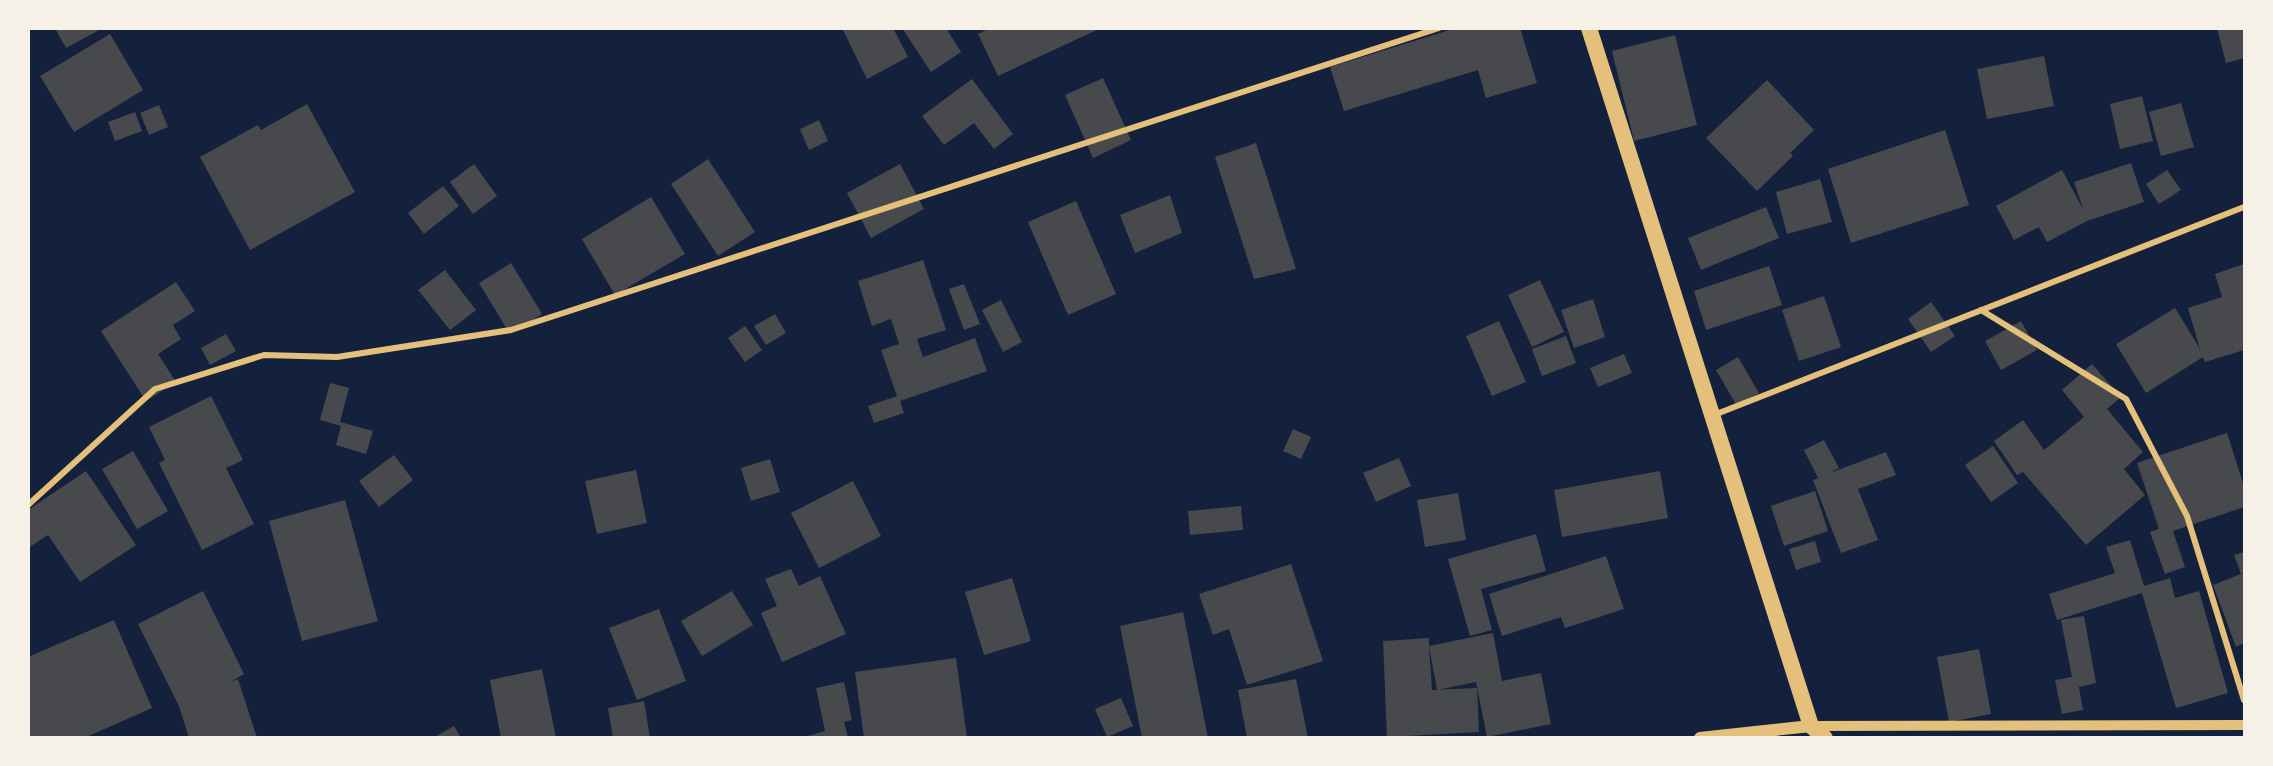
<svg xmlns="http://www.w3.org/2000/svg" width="2273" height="766" viewBox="0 0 2273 766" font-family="'Alegreya Sans',sans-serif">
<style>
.building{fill:#48494c}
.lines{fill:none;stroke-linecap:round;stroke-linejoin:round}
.minor{stroke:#e5c07b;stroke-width:6}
.tertiary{stroke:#e5c07b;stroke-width:10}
.secondary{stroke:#e5c07b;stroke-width:12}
.trunk{stroke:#e5c07b;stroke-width:16}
</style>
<rect width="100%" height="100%" fill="#14213d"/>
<path class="building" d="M 59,28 L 103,28 L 66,48 L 56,30 Z
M 842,28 L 893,28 L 908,57 L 867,79 Z
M 902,28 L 946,28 L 961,52 L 931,72 Z
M 990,28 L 1101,28 L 998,76 L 978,34 Z
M 1456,28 L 1520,28 L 1537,83 L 1486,98 L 1478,70 L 1344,111 L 1330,67 Z
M 2217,28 L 2244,28 L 2244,58 L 2226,63 Z
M 110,34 L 143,90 L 74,132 L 40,76 Z
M 1675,35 L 1697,125 L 1634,141 L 1612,51 Z
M 2044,56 L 2054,106 L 1987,119 L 1977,69 Z
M 1103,78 L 1131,140 L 1093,158 L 1065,95 Z
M 972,79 L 1013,134 L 994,149 L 974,123 L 944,145 L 922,116 Z
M 1767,80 L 1814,130 L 1790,153 L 1793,156 L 1757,191 L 1706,138 Z
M 2142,96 L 2153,141 L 2120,149 L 2110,104 Z
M 2181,103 L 2194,147 L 2161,156 L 2149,112 Z
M 307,104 L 355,192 L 250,250 L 200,157 L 258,125 L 261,130 Z
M 159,105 L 168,127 L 149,135 L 140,113 Z
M 135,112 L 142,131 L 115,141 L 108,122 Z
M 819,120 L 828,141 L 809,150 L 800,129 Z
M 1945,130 L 1969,205 L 1851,243 L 1828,169 Z
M 1256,143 L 1296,269 L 1254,279 L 1215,157 Z
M 708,159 L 755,232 L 718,256 L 671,184 Z
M 2131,163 L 2144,202 L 2087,221 L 2047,242 L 2039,227 L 2014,240 L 1996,206 L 2062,170 L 2083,209 L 2074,182 Z
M 474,164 L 497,196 L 473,214 L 450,182 Z
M 900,164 L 924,209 L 871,238 L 847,193 Z
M 2167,170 L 2181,190 L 2159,204 L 2146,184 Z
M 1820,179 L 1832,222 L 1787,234 L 1776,192 Z
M 443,186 L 459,206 L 424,234 L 408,213 Z
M 1170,195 L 1182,233 L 1135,253 L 1120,215 Z
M 651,197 L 685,254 L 615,295 L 582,239 Z
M 1076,201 L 1116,294 L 1068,315 L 1028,222 Z
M 1766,207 L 1779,238 L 1701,270 L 1688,238 Z
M 923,260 L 946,330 L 917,339 L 923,357 L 975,338 L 987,371 L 900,401 L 904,413 L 874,423 L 868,406 L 897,396 L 881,350 L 899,344 L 891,319 L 872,326 L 858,281 Z
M 511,263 L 542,314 L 510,334 L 479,283 Z
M 2244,264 L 2244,350 L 2205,362 L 2203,357 L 2146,393 L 2116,344 L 2175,308 L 2200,349 L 2188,308 L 2222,297 L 2215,274 Z
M 1769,266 L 1782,305 L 1706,330 L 1694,291 Z
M 445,270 L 476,310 L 450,330 L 418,290 Z
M 1540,280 L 1564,332 L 1532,347 L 1508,295 Z
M 176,282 L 195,311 L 173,325 L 181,339 L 158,354 L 176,382 L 146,401 L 101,331 Z
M 964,284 L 980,324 L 964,330 L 949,289 Z
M 1824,296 L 1841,347 L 1799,361 L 1782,310 Z
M 1593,299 L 1605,337 L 1574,348 L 1561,310 Z
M 1001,300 L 1022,342 L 1003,352 L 982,310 Z
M 1931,302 L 1955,336 L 1931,352 L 1908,319 Z
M 775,314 L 786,333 L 766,345 L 754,326 Z
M 1499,321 L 1526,382 L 1492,396 L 1466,336 Z
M 2021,321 L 2037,350 L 2001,370 L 1985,341 Z
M 745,326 L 762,350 L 745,362 L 728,338 Z
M 226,334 L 236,351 L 210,365 L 201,348 Z
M 1566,336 L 1576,363 L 1542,376 L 1532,349 Z
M 1624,354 L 1632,373 L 1598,387 L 1590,368 Z
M 1738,357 L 1759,393 L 1737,406 L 1716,370 Z
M 2092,364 L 2121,397 L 2107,409 L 2143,452 L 2124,469 L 2145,495 L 2086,545 L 2023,472 L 2017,475 L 1994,441 L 2023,420 L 2044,450 L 2084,417 L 2062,390 Z
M 330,383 L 349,388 L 340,422 L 373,431 L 366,454 L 336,445 L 341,426 L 320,420 Z
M 211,396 L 243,460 L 226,468 L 254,524 L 202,550 L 159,463 L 165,460 L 149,427 Z
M 1293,429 L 1311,437 L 1301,459 L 1283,451 Z
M 2227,433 L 2244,486 L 2244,507 L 2173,531 L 2185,567 L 2165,574 L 2150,532 L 2159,529 L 2137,463 Z
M 1824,440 L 1839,468 L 1830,473 L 1886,452 L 1896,475 L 1858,489 L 1878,540 L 1841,553 L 1813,480 L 1818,478 L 1804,450 Z
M 1993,446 L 2018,483 L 1991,502 L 1965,465 Z
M 133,451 L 168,511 L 137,529 L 102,469 Z
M 394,455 L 413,480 L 379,507 L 359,481 Z
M 1399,458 L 1411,486 L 1376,502 L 1363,473 Z
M 770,459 L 780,492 L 751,501 L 741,468 Z
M 636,470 L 647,523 L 597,534 L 585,481 Z
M 86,471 L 136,545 L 80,582 L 48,535 L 28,548 L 28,510 Z
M 1660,471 L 1668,518 L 1562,537 L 1554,490 Z
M 853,481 L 881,536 L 819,568 L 791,513 Z
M 1815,491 L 1828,531 L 1784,546 L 1771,506 Z
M 1458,493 L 1466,540 L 1425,547 L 1417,500 Z
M 345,500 L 378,621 L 302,641 L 269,521 Z
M 1241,506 L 1243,530 L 1190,535 L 1188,511 Z
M 1536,534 L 1546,571 L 1481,589 L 1492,630 L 1470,636 L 1448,559 Z
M 2130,540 L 2144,586 L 2170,578 L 2175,598 L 2199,591 L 2228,693 L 2176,708 L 2142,593 L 2057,620 L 2049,594 L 2115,573 L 2106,547 Z
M 1815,541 L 1821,562 L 1796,570 L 1789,549 Z
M 2244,552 L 2244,643 L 2236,647 L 2213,585 L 2241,574 L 2234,555 Z
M 1606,556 L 1624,609 L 1565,628 L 1561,617 L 1502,636 L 1489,594 Z
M 1291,564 L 1323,661 L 1247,685 L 1229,629 L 1213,635 L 1199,594 Z
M 791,569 L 799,586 L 820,576 L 846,634 L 782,662 L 761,613 L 777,606 L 765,579 Z
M 1012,578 L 1031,641 L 984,655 L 965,592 Z
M 203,591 L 244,674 L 230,682 L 238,679 L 257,738 L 189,738 L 179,706 L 138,624 Z
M 732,591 L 753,625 L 702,656 L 681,621 Z
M 659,609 L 686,681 L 637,700 L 609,628 Z
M 1183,612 L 1208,738 L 1142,738 L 1120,626 Z
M 2084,616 L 2096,683 L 2079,687 L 2083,710 L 2062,714 L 2055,680 L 2072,677 L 2061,620 Z
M 114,620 L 152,708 L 84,738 L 28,738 L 28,657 Z
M 1493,633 L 1502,681 L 1541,673 L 1551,724 L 1487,737 L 1476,682 L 1437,690 L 1429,646 L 1432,690 L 1477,688 L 1479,732 L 1387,737 L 1383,641 L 1429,638 L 1429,646 Z
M 1979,649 L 1991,714 L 1949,722 L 1937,657 Z
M 956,658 L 967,738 L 864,738 L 855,672 Z
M 542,669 L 556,738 L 501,738 L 490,680 Z
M 1296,679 L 1308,738 L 1247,738 L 1238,690 Z
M 844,682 L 852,720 L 844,722 L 848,738 L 801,738 L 825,731 L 816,688 Z
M 1121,698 L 1133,726 L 1107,737 L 1095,709 Z
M 644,701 L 650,738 L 613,738 L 608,708 Z
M 454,726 L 461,738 L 433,738 Z"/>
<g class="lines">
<path class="minor" d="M 1981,310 L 2126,399 L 2187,516 L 2244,700
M 1714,415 L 2244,207
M 28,505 L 155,389 L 264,355 L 337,357 L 511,330 L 1439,28"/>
<path class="tertiary" d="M 1811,726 L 2244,725"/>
<path class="secondary" d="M 1700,738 L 1811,726"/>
<path class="trunk" d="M 1589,28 L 1811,726 L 1825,738"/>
</g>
<rect width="2273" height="766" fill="none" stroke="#f6f1e7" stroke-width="60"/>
</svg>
